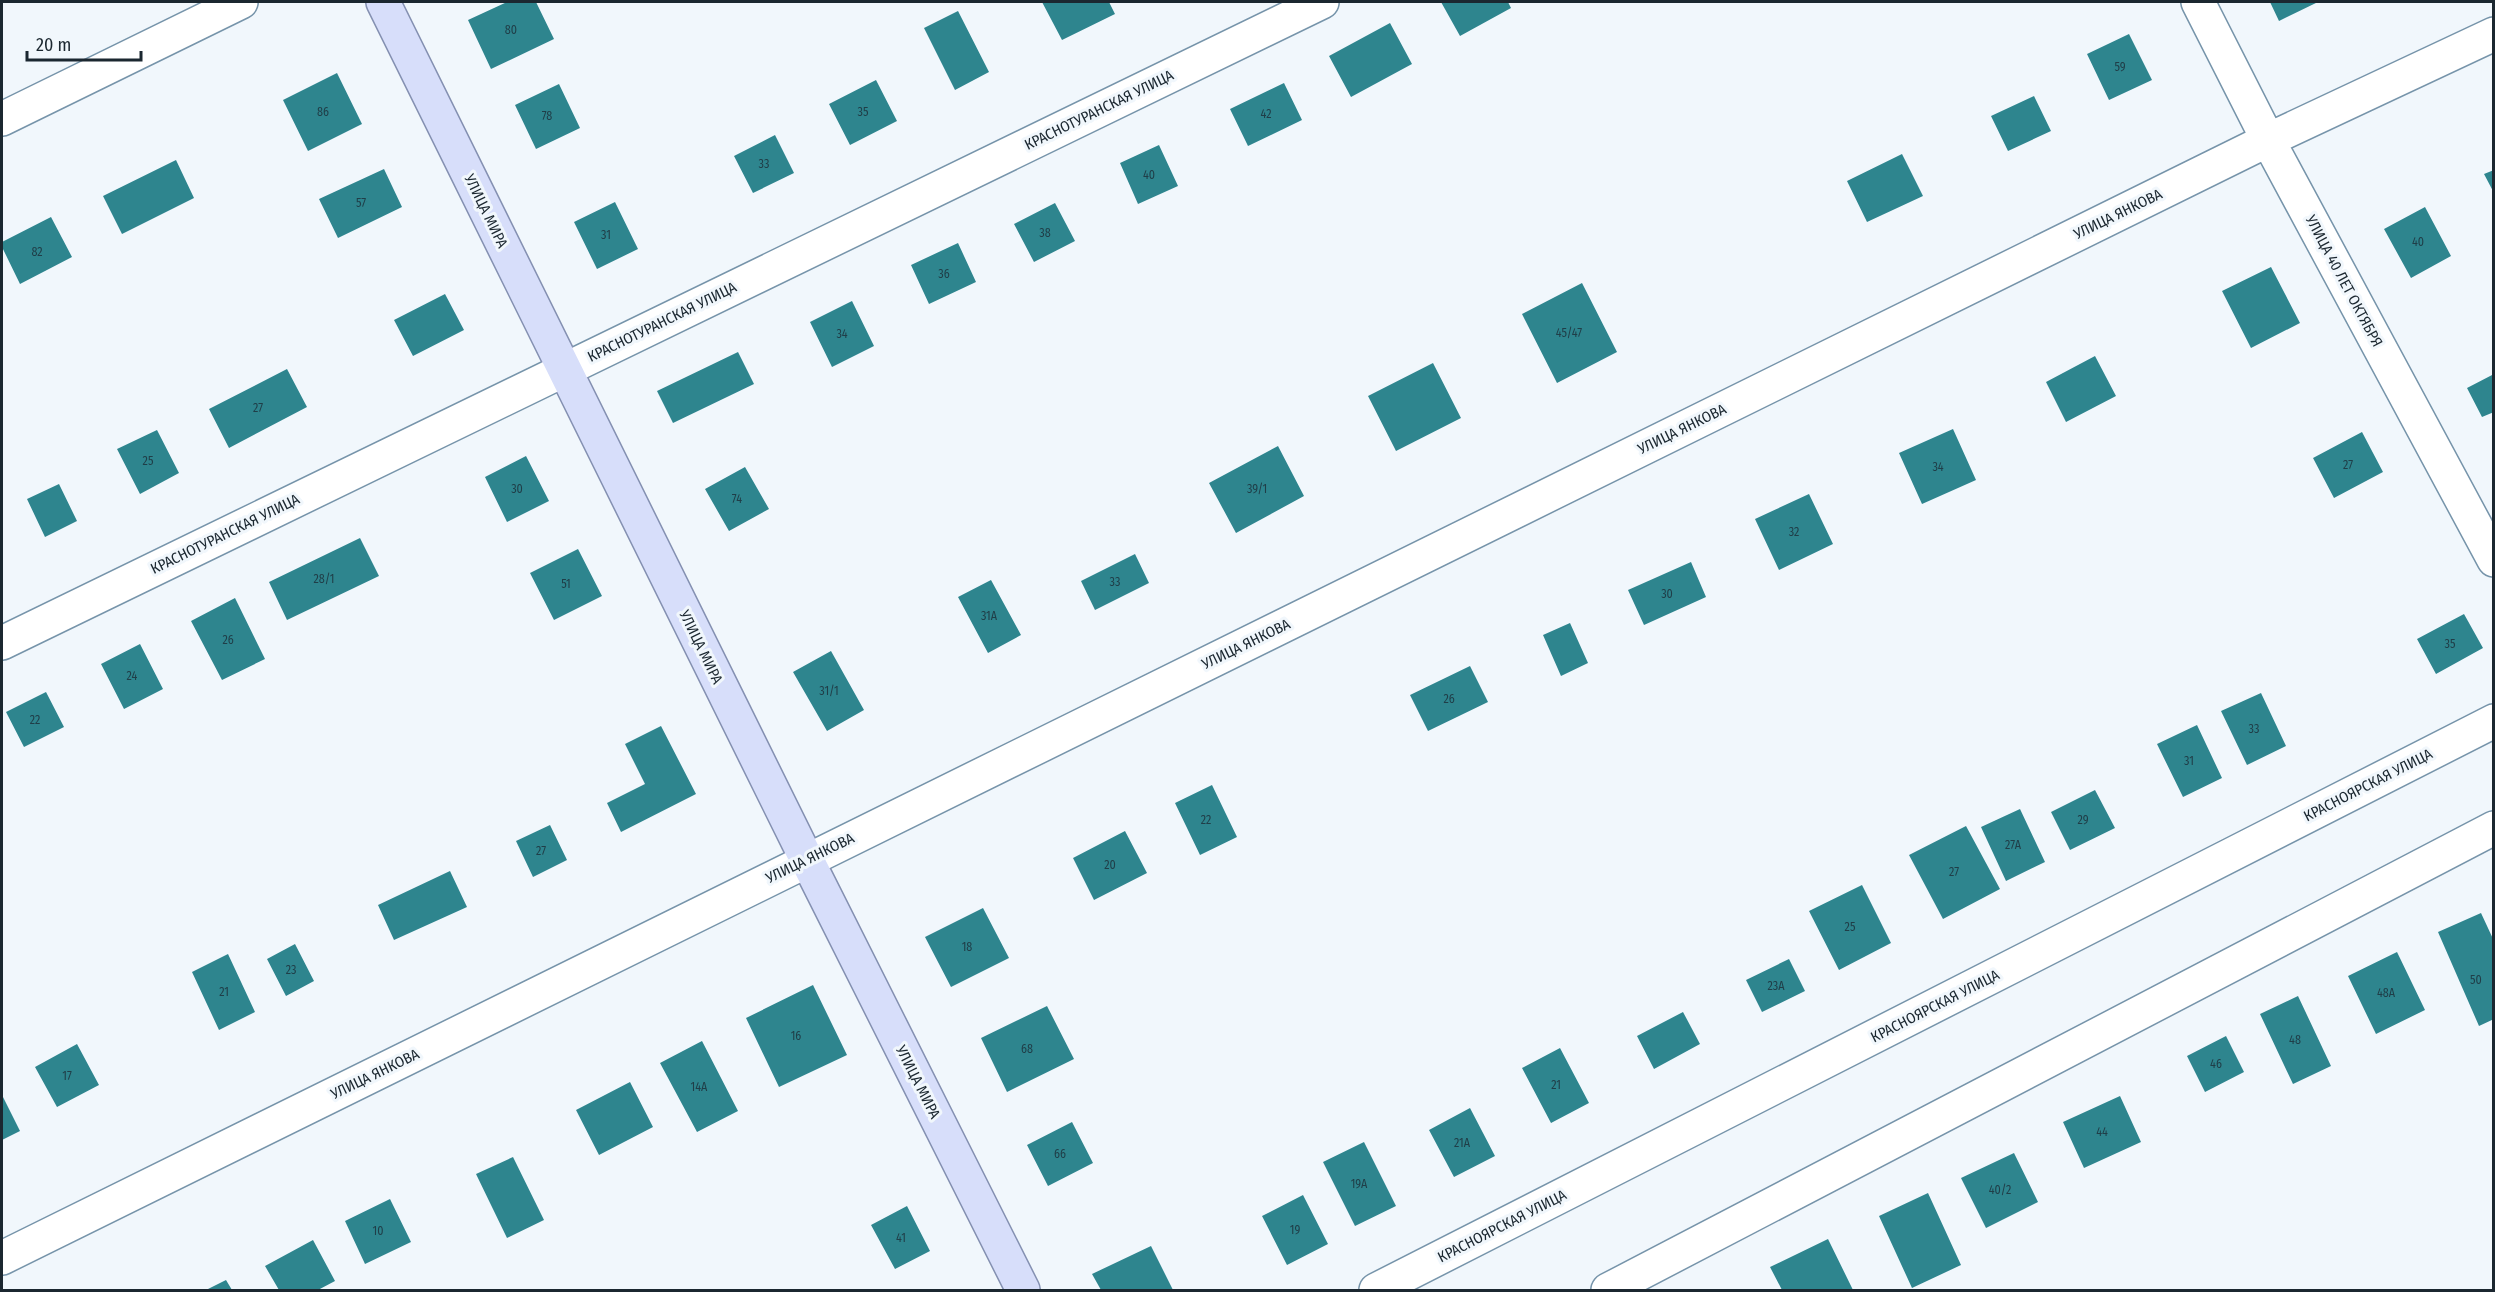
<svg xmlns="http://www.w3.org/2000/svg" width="2495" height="1292" viewBox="0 0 2495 1292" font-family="'Fira Sans Condensed',sans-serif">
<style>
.building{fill:#2e858e}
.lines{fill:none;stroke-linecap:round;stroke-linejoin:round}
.minor-casing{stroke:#7694aa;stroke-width:36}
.major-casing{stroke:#8490b1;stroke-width:36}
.minor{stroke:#fff;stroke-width:33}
.major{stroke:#d7defa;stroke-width:33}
.labels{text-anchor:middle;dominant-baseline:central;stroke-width:6;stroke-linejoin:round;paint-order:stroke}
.number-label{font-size:12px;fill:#203e48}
.street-label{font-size:15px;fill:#1b2730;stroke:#f1f7fc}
</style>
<rect width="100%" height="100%" fill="#f1f7fc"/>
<path class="building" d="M 507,2 L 536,2 L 554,39 L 491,69 L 468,20 Z
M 1042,2 L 1109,2 L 1115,14 L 1062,40 Z
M 1441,2 L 1508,2 L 1511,8 L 1460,36 Z
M 2270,2 L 2318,2 L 2279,21 Z
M 958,11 L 989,72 L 955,90 L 924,28 Z
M 1390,23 L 1412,64 L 1351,97 L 1329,56 Z
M 2129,34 L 2152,80 L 2109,100 L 2087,54 Z
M 337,73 L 362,124 L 308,151 L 283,100 Z
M 876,80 L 897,121 L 850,145 L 829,104 Z
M 1284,83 L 1302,120 L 1248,146 L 1230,109 Z
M 559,84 L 580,128 L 536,149 L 515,105 Z
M 2034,96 L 2051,131 L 2008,151 L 1991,116 Z
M 775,135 L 794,173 L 753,193 L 734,156 Z
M 1159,145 L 1178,186 L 1138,204 L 1120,163 Z
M 1902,154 L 1923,196 L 1867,222 L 1847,181 Z
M 176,160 L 194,198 L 122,234 L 103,196 Z
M 384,169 L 402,207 L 338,238 L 319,199 Z
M 2494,170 L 2494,193 L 2484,174 Z
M 615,202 L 638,249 L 597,269 L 574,222 Z
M 1055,203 L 1075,241 L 1034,262 L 1014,224 Z
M 2425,207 L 2451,256 L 2411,278 L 2384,229 Z
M 51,217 L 72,257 L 20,284 L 2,247 L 2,242 Z
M 958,243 L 976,282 L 929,304 L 911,265 Z
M 2271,267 L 2300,323 L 2251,348 L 2222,291 Z
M 1582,283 L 1617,352 L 1557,383 L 1522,314 Z
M 445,294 L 464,330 L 413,356 L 394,320 Z
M 852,301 L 874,346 L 832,367 L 810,322 Z
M 738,352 L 754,384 L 673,423 L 657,391 Z
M 2095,356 L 2116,396 L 2066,422 L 2046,382 Z
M 1433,363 L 1461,418 L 1396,451 L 1368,396 Z
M 287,369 L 307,407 L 229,448 L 209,409 Z
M 2494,374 L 2494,412 L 2482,417 L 2467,388 Z
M 1953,429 L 1976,480 L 1922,504 L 1899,453 Z
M 157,430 L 179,473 L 140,494 L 117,449 Z
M 2362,432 L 2383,472 L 2334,498 L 2313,458 Z
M 1278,446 L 1304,496 L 1236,533 L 1209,483 Z
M 526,456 L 549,501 L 507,522 L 485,477 Z
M 745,467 L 769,509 L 729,531 L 705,489 Z
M 59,484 L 77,521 L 45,537 L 27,499 Z
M 1809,494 L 1833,544 L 1779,570 L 1755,519 Z
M 360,538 L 379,576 L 287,620 L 269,582 Z
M 578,549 L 602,596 L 554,620 L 530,573 Z
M 1135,554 L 1149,583 L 1095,610 L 1081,581 Z
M 1691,562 L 1706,597 L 1644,625 L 1628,590 Z
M 991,580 L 1021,635 L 988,653 L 958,597 Z
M 235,598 L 265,659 L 222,680 L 191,621 Z
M 2464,614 L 2483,648 L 2436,674 L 2417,639 Z
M 1570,623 L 1588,663 L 1561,676 L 1543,635 Z
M 140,644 L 163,689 L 124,709 L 101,664 Z
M 831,651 L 864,710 L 827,731 L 793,672 Z
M 1470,666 L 1488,702 L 1428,731 L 1410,695 Z
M 46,692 L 64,727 L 24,747 L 6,712 Z
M 2261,693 L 2286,746 L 2247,765 L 2221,711 Z
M 2197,725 L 2222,778 L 2183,797 L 2157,744 Z
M 661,726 L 696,794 L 621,832 L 607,803 L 645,784 L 625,744 Z
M 1212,785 L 1237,837 L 1200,855 L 1175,803 Z
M 2095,790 L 2115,828 L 2070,850 L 2051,812 Z
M 2020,809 L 2045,862 L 2006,881 L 1981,827 Z
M 550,825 L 567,860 L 533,877 L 516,841 Z
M 1966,826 L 2000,889 L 1943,919 L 1909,855 Z
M 1125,831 L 1147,873 L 1094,900 L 1073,858 Z
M 450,871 L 467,907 L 394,940 L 378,905 Z
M 1862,885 L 1891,943 L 1839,970 L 1809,911 Z
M 983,908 L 1009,958 L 951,987 L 925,937 Z
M 2481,913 L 2494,941 L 2494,1019 L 2479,1026 L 2438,932 Z
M 295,944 L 314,981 L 286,996 L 267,959 Z
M 2397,952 L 2425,1010 L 2376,1034 L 2348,976 Z
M 228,954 L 255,1012 L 219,1030 L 192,972 Z
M 1789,959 L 1805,991 L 1762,1012 L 1746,980 Z
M 813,985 L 847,1055 L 779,1087 L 746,1018 Z
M 2298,996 L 2331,1066 L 2293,1084 L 2260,1014 Z
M 1047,1006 L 1074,1059 L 1007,1092 L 981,1038 Z
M 1683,1012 L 1700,1044 L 1654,1069 L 1637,1036 Z
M 2226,1036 L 2244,1072 L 2205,1092 L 2187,1056 Z
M 702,1041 L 738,1111 L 697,1132 L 660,1063 Z
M 77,1044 L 99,1085 L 57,1107 L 35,1067 Z
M 1560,1048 L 1589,1103 L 1551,1123 L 1522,1068 Z
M 630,1082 L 653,1127 L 599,1155 L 576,1110 Z
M 2,1095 L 20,1131 L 2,1140 Z
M 2120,1096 L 2141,1142 L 2084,1168 L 2063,1122 Z
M 1470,1108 L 1495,1156 L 1454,1177 L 1429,1130 Z
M 1072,1122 L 1093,1163 L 1048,1186 L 1027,1145 Z
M 1364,1142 L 1396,1206 L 1355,1226 L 1323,1162 Z
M 2014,1153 L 2038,1202 L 1986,1228 L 1961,1178 Z
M 513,1157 L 544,1220 L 507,1238 L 476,1174 Z
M 1928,1193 L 1961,1265 L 1912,1288 L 1879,1216 Z
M 1303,1195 L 1328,1244 L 1287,1265 L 1262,1216 Z
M 390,1199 L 411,1242 L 365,1264 L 345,1221 Z
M 907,1206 L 930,1251 L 895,1269 L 871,1225 Z
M 1828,1239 L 1853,1290 L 1782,1290 L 1770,1267 Z
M 313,1240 L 335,1281 L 318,1290 L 279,1290 L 265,1266 Z
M 1151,1246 L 1173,1290 L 1101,1290 L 1092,1274 Z
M 226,1280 L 232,1290 L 206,1290 Z"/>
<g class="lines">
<defs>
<path id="minor" d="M 2198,2 L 2268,140 L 2494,560
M 2,119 L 241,2
M 2,643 L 1322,2
M 2,1258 L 2268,140 L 2494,34
M 1376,1290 L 2494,721
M 1608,1290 L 2494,828"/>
<path id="major" d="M 383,2 L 807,860 L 1023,1290"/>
</defs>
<use href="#minor" class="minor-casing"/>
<use href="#major" class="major-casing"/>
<use href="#minor" class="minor"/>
<use href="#major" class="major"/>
</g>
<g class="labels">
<g class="number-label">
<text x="511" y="30">80</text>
<text x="2120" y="67">59</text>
<text x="323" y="112">86</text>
<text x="863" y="112">35</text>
<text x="1266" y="114">42</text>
<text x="547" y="116">78</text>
<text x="764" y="164">33</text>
<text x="1149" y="175">40</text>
<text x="361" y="203">57</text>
<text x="1045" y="233">38</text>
<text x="606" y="235">31</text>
<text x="2418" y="242">40</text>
<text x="37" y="252">82</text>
<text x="944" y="274">36</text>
<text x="1569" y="333">45/47</text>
<text x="842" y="334">34</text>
<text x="258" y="408">27</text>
<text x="148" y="461">25</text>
<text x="2348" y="465">27</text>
<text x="1938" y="467">34</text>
<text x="517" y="489">30</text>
<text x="1257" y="489">39/1</text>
<text x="737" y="499">74</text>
<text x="1794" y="532">32</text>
<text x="324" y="579">28/1</text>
<text x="1115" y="582">33</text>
<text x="566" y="584">51</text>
<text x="1667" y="594">30</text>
<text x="989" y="616">31А</text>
<text x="228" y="640">26</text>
<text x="2450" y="644">35</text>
<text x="132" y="676">24</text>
<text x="829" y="691">31/1</text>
<text x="1449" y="699">26</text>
<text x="35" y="720">22</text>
<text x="2254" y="729">33</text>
<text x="2189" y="761">31</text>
<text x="1206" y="820">22</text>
<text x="2083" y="820">29</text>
<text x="2013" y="845">27А</text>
<text x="541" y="851">27</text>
<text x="1110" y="865">20</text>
<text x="1954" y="872">27</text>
<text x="1850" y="927">25</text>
<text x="967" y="947">18</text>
<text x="291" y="970">23</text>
<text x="2476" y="980">50</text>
<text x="1776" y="986">23А</text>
<text x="224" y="992">21</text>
<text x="2386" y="993">48А</text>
<text x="796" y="1036">16</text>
<text x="2295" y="1040">48</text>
<text x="1027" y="1049">68</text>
<text x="2216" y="1064">46</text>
<text x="67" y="1076">17</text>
<text x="1556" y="1085">21</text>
<text x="699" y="1087">14А</text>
<text x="2102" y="1132">44</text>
<text x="1462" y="1143">21А</text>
<text x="1060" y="1154">66</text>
<text x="1359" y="1184">19А</text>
<text x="2000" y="1190">40/2</text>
<text x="1295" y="1230">19</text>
<text x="378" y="1231">10</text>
<text x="901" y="1238">41</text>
</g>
<g class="street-label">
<text transform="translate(1099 110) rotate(-26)">КРАСНОТУРАНСКАЯ УЛИЦА</text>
<text transform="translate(486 211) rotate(64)">УЛИЦА МИРА</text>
<text transform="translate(2118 214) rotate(-26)">УЛИЦА ЯНКОВА</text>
<text transform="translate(2344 281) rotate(62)">УЛИЦА 40 ЛЕТ ОКТЯБРЯ</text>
<text transform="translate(662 322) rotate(-26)">КРАСНОТУРАНСКАЯ УЛИЦА</text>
<text transform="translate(1682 429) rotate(-26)">УЛИЦА ЯНКОВА</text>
<text transform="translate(225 534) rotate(-26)">КРАСНОТУРАНСКАЯ УЛИЦА</text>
<text transform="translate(1246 644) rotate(-26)">УЛИЦА ЯНКОВА</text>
<text transform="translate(701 647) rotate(64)">УЛИЦА МИРА</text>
<text transform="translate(2368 785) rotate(-27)">КРАСНОЯРСКАЯ УЛИЦА</text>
<text transform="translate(810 858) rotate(-26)">УЛИЦА ЯНКОВА</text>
<text transform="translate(1935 1006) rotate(-27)">КРАСНОЯРСКАЯ УЛИЦА</text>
<text transform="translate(375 1074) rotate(-26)">УЛИЦА ЯНКОВА</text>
<text transform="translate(918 1082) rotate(63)">УЛИЦА МИРА</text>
<text transform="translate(1502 1226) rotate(-27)">КРАСНОЯРСКАЯ УЛИЦА</text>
</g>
</g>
<rect width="2495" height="1292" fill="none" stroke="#1b2730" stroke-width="6"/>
<path d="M27 51v9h114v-9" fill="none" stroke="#1b2730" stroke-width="3"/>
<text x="36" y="51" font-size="18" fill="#1b2730" stroke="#f1f7fc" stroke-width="4.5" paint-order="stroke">20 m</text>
</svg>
